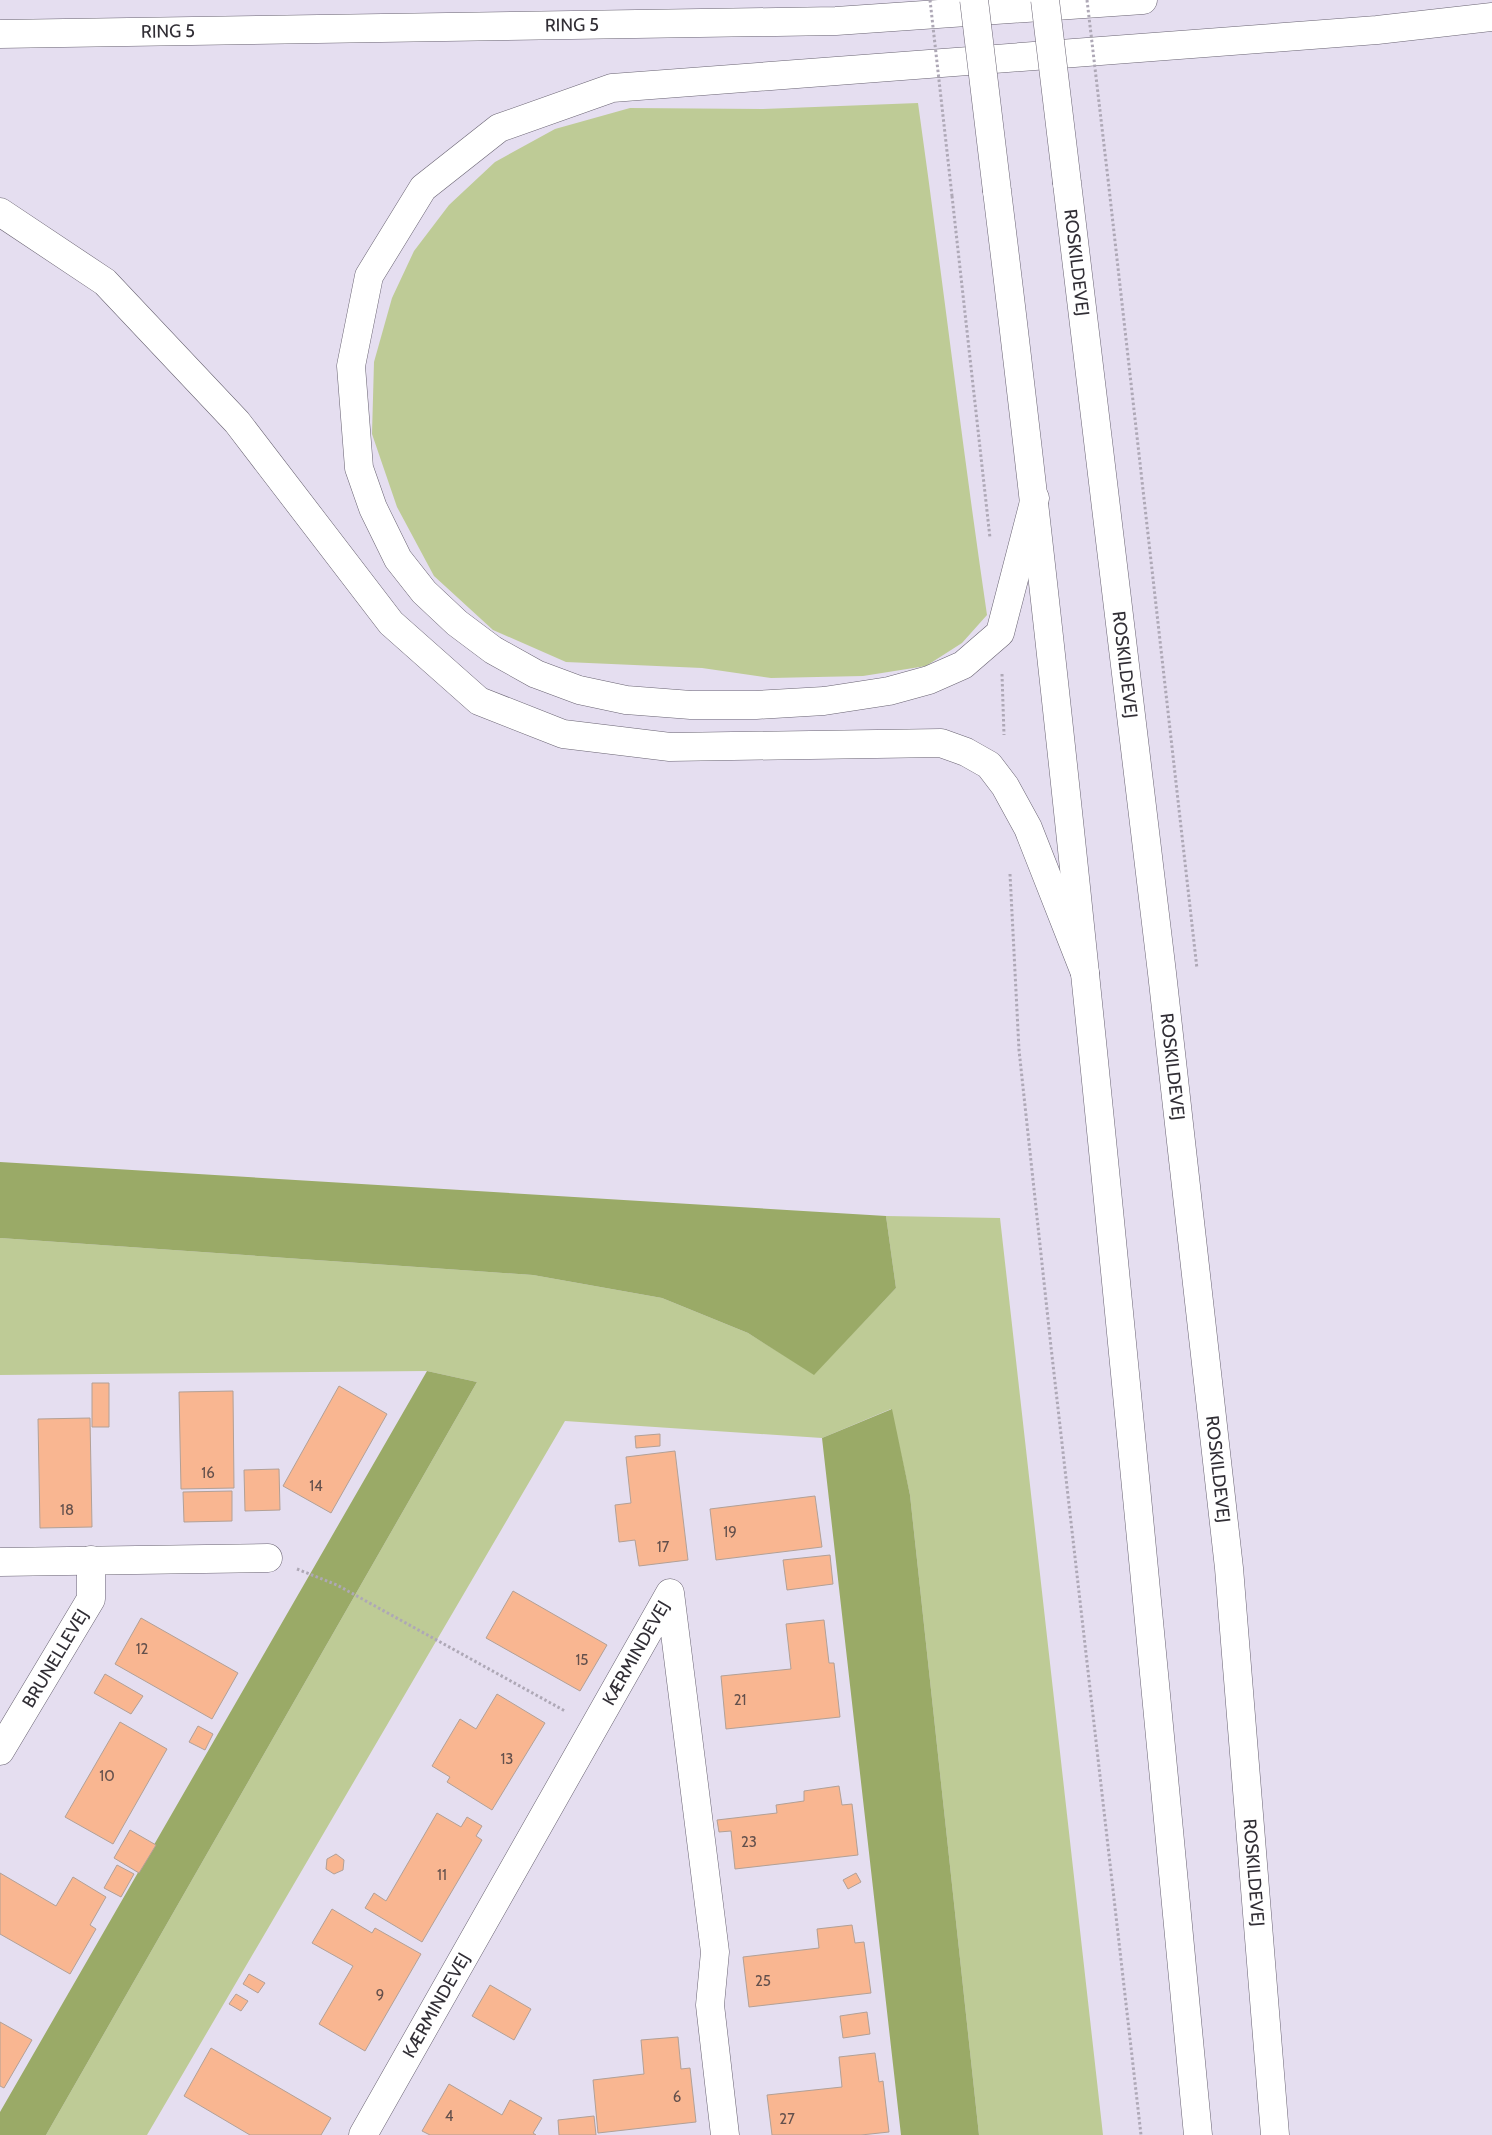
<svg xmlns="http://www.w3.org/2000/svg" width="1492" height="2135" viewBox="0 0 1492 2135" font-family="Cabin,sans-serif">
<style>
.green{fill:#becb96}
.forest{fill:#9aaa67}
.building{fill:#f9b691;stroke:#b2a096}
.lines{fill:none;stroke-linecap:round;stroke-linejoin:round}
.minor-casing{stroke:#696372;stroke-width:29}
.secondary-casing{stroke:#696372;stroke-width:29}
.trunk-casing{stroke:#696372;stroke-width:29}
.path{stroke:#aea8b6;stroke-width:3;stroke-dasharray:2.5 2.5;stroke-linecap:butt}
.minor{stroke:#fff;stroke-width:28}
.secondary{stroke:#fff;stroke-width:28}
.trunk{stroke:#fff;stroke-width:28}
.secondary-bridge-casing{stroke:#696372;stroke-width:29;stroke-linecap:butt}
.path-bridge{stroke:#aea8b6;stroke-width:3;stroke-dasharray:2.5 2.5;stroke-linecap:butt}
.secondary-bridge{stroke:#fff;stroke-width:28}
.labels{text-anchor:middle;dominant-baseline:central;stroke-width:4;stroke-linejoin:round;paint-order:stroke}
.number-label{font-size:15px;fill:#63504c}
.street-label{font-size:18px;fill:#312e35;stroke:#f2ebfe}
</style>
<rect width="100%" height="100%" fill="#e5def0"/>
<path class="green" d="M 918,103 C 942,274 962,445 987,615 L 962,643 L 926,666 L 863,676 L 771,678 L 702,668 L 566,662 L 493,630 L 434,576 L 397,507 L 372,434 L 374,362 L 392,298 L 414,251 L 449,205 L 495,162 L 555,129 L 630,108 L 763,109 Z
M 886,1216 L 1000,1218 L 1103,2135 L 979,2135 L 910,1495 L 891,1409 L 822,1438 L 565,1421 L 147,2135 L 46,2135 L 477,1382 L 427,1371 L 0,1375 L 0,1238 L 533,1275 L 662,1298 L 748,1333 L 814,1374 L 896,1288 Z"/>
<path class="forest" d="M 0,1162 L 886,1216 L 896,1288 L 814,1375 L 748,1333 L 662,1298 L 533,1275 L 0,1238 Z
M 427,1371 L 477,1382 L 46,2135 L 0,2135 L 0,2112 Z
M 892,1409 L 910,1495 L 979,2135 L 901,2135 L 822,1438 Z"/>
<path class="building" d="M 92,1383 L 109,1383 L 109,1427 L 92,1427 Z
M 339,1386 L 387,1414 L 331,1513 L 283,1486 Z
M 233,1391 L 234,1488 L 181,1489 L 179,1392 Z
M 90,1418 L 92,1527 L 40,1528 L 38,1419 Z
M 660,1434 L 660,1446 L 636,1448 L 635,1436 Z
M 675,1451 L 688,1560 L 639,1566 L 635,1540 L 619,1542 L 615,1505 L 631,1503 L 626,1457 Z
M 279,1469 L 280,1510 L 245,1511 L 244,1470 Z
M 232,1491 L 232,1521 L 184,1522 L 183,1492 Z
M 815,1496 L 822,1547 L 716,1560 L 710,1509 Z
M 830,1555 L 833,1584 L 787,1590 L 783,1560 Z
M 513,1591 L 607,1645 L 580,1691 L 486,1638 Z
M 141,1618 L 238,1673 L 212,1719 L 115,1664 Z
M 824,1620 L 829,1663 L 834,1663 L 840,1717 L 726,1729 L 721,1676 L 791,1669 L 786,1624 Z
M 105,1674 L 143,1696 L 131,1714 L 94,1693 Z
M 497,1694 L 545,1723 L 492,1810 L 447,1782 L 450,1777 L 432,1766 L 460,1719 L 476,1729 Z
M 120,1722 L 167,1749 L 113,1844 L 65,1817 Z
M 198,1726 L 213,1734 L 205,1750 L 189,1742 Z
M 839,1786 L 842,1805 L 852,1804 L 858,1855 L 735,1869 L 731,1831 L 719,1832 L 717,1820 L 777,1813 L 776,1805 L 804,1801 L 804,1791 Z
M 437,1813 L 461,1827 L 467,1817 L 482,1826 L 476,1836 L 482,1840 L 422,1942 L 365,1908 L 374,1893 L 386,1901 Z
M 130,1830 L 156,1845 L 139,1873 L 114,1858 Z
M 336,1854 L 344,1860 L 343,1870 L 334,1874 L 326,1869 L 327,1859 Z
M 117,1865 L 134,1874 L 121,1897 L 104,1888 Z
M 0,1873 L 56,1906 L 73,1877 L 106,1897 L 90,1925 L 96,1929 L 70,1974 L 0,1934 Z
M 856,1873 L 861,1882 L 848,1889 L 843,1880 Z
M 332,1909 L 372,1933 L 375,1928 L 421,1954 L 365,2051 L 319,2024 L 353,1966 L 312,1943 Z
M 852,1925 L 855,1943 L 864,1942 L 871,1993 L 749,2007 L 743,1957 L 819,1948 L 817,1929 Z
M 249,1974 L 265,1983 L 258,1993 L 243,1984 Z
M 490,1985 L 531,2009 L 514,2040 L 472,2016 Z
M 236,1994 L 248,2001 L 241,2011 L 229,2004 Z
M 867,2012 L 870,2034 L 843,2038 L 840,2016 Z
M 0,2022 L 32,2040 L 4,2088 L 0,2086 Z
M 678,2037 L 681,2069 L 690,2068 L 696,2122 L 598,2133 L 593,2080 L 644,2074 L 641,2040 Z
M 211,2048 L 331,2118 L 321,2135 L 250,2135 L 184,2096 Z
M 875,2053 L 879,2082 L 883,2081 L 889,2132 L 861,2135 L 772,2135 L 767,2095 L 842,2087 L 839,2057 Z
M 449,2084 L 502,2115 L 510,2100 L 542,2118 L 533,2133 L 536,2135 L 430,2135 L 422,2131 Z
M 594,2116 L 596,2135 L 559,2135 L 558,2120 Z"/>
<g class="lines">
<defs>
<g id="minor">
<path d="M 0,1562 L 268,1558"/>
<path id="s1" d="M 0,1751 L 91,1599 L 91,1560"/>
<path id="s2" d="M 363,2135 L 670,1593 L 715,1952 L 710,2005 L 725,2135"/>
</g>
<g id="secondary">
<path id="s3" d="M 1067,183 L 1162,973 L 1229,1568 L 1275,2135"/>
<path d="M 997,191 C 1077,838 1136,1487 1198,2135"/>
</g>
<g id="trunk">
<path id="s4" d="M 0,34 L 836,21 L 1143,0"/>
<path d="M 0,212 L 105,282 L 237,422 L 391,623 L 479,701 L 563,734 L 670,747 L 941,743 L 966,752 L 989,765 L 1005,786 L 1028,828 L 1085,973"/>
<path d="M 1035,498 L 1000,633 L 963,665 L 929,680 L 889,691 L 824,701 L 756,705 L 691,705 L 626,700 L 579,690 L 536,674 L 493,650 L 457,623 L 424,592 L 398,559 L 373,508 L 359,468 L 351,366 L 369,276 L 423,188 L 499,128 L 612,88 L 1377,30 L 1492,17"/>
</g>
</defs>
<use href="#minor" class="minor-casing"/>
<use href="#secondary" class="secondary-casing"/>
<use href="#trunk" class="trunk-casing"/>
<path class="path" d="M 1108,179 L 1197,969
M 952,196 L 990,538
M 1002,674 L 1004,735
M 1010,874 L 1019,1050 L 1051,1347 L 1141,2135
M 297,1569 L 337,1585 L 565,1711"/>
<use href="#minor" class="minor"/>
<use href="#secondary" class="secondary"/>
<use href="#trunk" class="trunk"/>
<defs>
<path id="secondary-bridge" d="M 974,0 L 997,191
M 1045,0 L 1067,183"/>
</defs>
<use href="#secondary-bridge" class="secondary-bridge-casing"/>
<path class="path-bridge" d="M 930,0 L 952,196
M 1087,0 L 1108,179"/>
<use href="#secondary-bridge" class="secondary-bridge"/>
</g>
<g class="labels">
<g class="number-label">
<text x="208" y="1473">16</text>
<text x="316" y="1486">14</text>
<text x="67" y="1510">18</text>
<text x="730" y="1532">19</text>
<text x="663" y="1547">17</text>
<text x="142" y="1649">12</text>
<text x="582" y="1660">15</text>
<text x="740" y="1700">21</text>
<text x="507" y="1759">13</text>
<text x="107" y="1776">10</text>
<text x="749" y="1842">23</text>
<text x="442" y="1875">11</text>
<text x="763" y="1981">25</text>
<text x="380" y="1995">9</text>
<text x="677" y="2097">6</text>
<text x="449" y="2116">4</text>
<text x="787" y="2119">27</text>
</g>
<g class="street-label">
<text stroke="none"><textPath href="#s4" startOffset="572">RING 5</textPath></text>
<text stroke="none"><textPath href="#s4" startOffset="168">RING 5</textPath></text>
<text stroke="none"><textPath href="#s3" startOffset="80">ROSKILDEVEJ</textPath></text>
<text stroke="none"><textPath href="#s3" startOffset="485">ROSKILDEVEJ</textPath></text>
<text stroke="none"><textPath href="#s3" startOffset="890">ROSKILDEVEJ</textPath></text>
<text stroke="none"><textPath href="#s3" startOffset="1295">ROSKILDEVEJ</textPath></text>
<text stroke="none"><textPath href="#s2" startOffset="554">KÆRMINDEVEJ</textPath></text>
<text stroke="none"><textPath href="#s1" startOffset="108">BRUNELLEVEJ</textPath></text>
<text stroke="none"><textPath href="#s3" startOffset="1700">ROSKILDEVEJ</textPath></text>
<text stroke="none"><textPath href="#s2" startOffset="149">KÆRMINDEVEJ</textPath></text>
</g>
</g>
</svg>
